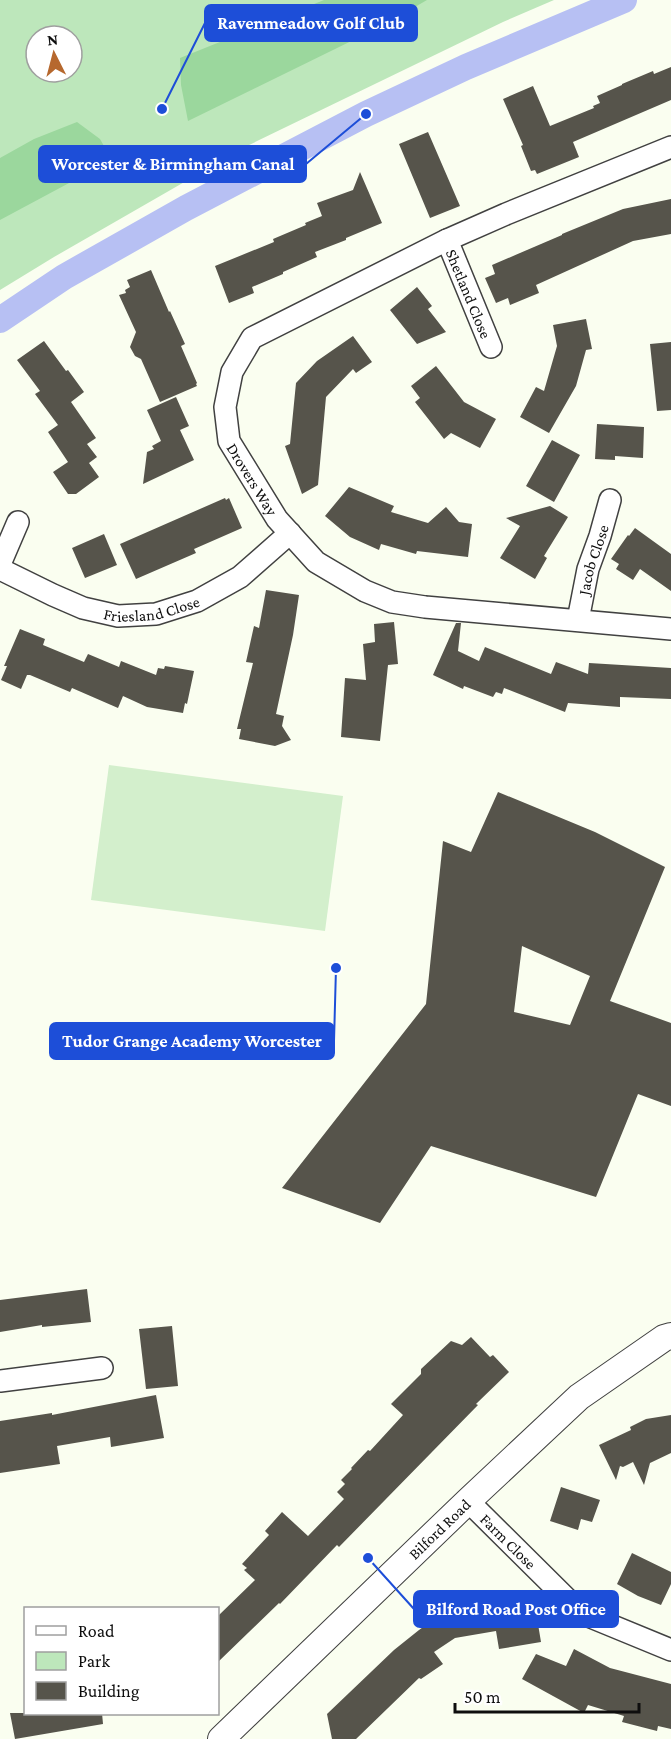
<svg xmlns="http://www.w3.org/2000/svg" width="671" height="1739" viewBox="0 0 671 1739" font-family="'Crimson Pro',serif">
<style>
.green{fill:#bde7bb;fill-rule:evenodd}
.forest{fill:#9bd79d}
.pitch{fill:#d3efcc}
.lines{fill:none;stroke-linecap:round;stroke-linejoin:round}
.canal{stroke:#b7c0f3;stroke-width:26}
.building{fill:#56544b;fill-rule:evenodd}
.minor-casing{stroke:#414141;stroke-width:24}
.tertiary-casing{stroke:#414141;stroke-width:28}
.minor{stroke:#fff;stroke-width:21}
.tertiary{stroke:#fff;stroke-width:26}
.labels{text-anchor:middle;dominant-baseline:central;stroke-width:6;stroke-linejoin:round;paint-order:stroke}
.street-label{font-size:16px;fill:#0e0e0e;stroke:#fff}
.leader{fill:none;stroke:#1d4ed8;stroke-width:2}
.callout-dot{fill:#1d4ed8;stroke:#fff;stroke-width:2}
.callout{fill:#1d4ed8;stroke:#1d4ed8;stroke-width:2}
.callout-label{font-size:18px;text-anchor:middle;font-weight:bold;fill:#fff}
</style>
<rect width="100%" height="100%" fill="#fafef0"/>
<path class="green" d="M 0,0 L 554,0 L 503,22 L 247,146 L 54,257 L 0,290 ZM 36,36 L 72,36 L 72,72 L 36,72 Z"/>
<path class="forest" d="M 324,0 L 427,0 L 384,25 L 188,121 L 181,85 L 180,58 Z
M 77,122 L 100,139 L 112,160 L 0,220 L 0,158 L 34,139 Z"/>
<path class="pitch" d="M 109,765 L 343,796 L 325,931 L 91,900 Z"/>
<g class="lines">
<path class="canal" d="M 0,320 L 64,277 L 186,208 L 366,114 L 466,67 L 624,0"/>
</g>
<path class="building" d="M 671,67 L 671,100 L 573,142 L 579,157 L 537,174 L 535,170 L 531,171 L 521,146 L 523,145 L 503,99 L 533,86 L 550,126 L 594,108 L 593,106 L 600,103 L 597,96 L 622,85 L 622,84 L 653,71 L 654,74 Z
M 428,132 L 460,206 L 430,218 L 399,144 Z
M 360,172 L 382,223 L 346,238 L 346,240 L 315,252 L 317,257 L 283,272 L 283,274 L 252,287 L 254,293 L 229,303 L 215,266 L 274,242 L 273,239 L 306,225 L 305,223 L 322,216 L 317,203 L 353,190 Z
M 671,199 L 671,234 L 633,241 L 536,285 L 539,293 L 510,305 L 508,298 L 496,303 L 485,278 L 495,274 L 492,265 L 562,235 L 562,234 L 623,209 Z
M 151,270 L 169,312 L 170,311 L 185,344 L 181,346 L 197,383 L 196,384 L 197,386 L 160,402 L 141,359 L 135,356 L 130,347 L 136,332 L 119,295 L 126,293 L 125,290 L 130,287 L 127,280 Z
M 417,287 L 432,306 L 428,309 L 446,332 L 417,344 L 390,310 Z
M 586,319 L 592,349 L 586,350 L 576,386 L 549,433 L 520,417 L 536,387 L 544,391 L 557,346 L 553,325 Z
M 353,336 L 372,362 L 356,373 L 353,369 L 326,397 L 318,485 L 302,494 L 285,446 L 290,444 L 296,383 L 317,361 Z
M 44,341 L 66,371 L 68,370 L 84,392 L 71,402 L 96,438 L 87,444 L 97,457 L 89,463 L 99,477 L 76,494 L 68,494 L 53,472 L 68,462 L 48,432 L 58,425 L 35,394 L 40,391 L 17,360 Z
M 671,342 L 671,410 L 657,411 L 650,344 Z
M 436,366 L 464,402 L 496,419 L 480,448 L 451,433 L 444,439 L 415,402 L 420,398 L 411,386 Z
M 176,397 L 189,426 L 180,430 L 194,460 L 143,484 L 147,452 L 154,449 L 152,446 L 161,441 L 147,410 Z
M 597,424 L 644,427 L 643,458 L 615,456 L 615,460 L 595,459 Z
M 552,440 L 580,455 L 554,502 L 526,486 Z
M 349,487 L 394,506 L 391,512 L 428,523 L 446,507 L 459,522 L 472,524 L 468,557 L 417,551 L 416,554 L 381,544 L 379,550 L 350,537 L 325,516 Z
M 225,498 L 226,500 L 229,498 L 242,528 L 194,549 L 196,553 L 136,579 L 120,544 Z
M 550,506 L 568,517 L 544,556 L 547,558 L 535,579 L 500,558 L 520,526 L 506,518 Z
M 635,528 L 671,554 L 671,591 L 640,569 L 633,580 L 616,569 L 619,564 L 611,559 L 628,535 L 629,536 Z
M 104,534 L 117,565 L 85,578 L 72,548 Z
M 266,590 L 299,595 L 293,635 L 276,714 L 284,716 L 282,726 L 291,740 L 275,746 L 239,739 L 241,729 L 237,729 L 253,663 L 246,662 L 254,626 L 259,628 Z
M 394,622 L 398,664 L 388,665 L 380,741 L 341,737 L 345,678 L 366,680 L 363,644 L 375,642 L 374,624 Z
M 456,623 L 461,623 L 458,651 L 479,661 L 485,647 L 551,674 L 556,662 L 588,674 L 589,663 L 671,668 L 671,699 L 620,697 L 620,707 L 568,703 L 565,712 L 504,688 L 502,694 L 496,692 L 493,697 L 464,686 L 463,689 L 433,675 Z
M 20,629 L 45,639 L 43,645 L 84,662 L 88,654 L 119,667 L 121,661 L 156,675 L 158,668 L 164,669 L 165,666 L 194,671 L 187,704 L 185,703 L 183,713 L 147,707 L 123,696 L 118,708 L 72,688 L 70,692 L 30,675 L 27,675 L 21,689 L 1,680 L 7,666 L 4,666 Z
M 498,792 L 595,832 L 665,867 L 610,1001 L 671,1023 L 671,1106 L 638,1094 L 596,1197 L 431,1146 L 380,1223 L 282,1188 L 426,1004 L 443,841 L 471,852 ZM 522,946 L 590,976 L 570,1025 L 514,1012 Z
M 87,1289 L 91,1322 L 42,1327 L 42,1325 L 0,1332 L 0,1300 Z
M 172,1326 L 178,1386 L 146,1389 L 139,1329 Z
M 471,1337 L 490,1357 L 493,1355 L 509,1372 L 476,1404 L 478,1405 L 339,1547 L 337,1545 L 280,1604 L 279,1603 L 218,1662 L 218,1616 L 255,1580 L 244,1570 L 247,1568 L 242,1564 L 269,1535 L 265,1531 L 282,1512 L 308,1536 L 344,1499 L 337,1492 L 345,1484 L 341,1480 L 352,1469 L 351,1468 L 368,1450 L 370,1451 L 403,1415 L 391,1404 L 421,1374 L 421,1369 L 451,1341 L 462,1345 Z
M 156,1395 L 164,1438 L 111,1447 L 110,1437 L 57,1446 L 60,1464 L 0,1473 L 0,1421 L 52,1413 L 52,1415 Z
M 671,1415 L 671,1453 L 650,1463 L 644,1485 L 633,1462 L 623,1467 L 620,1466 L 616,1480 L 599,1445 L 631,1430 L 630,1427 L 646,1419 Z
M 561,1487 L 600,1500 L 592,1522 L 581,1519 L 578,1530 L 550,1521 Z
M 632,1553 L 671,1572 L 671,1584 L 661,1605 L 638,1596 L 617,1584 Z
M 533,1594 L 541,1642 L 499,1649 L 496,1631 L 455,1638 L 434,1652 L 443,1664 L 421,1679 L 419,1678 L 356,1739 L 332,1739 L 327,1714 L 394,1650 L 419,1630 L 447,1610 L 469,1606 L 469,1604 Z
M 574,1649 L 610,1668 L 671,1684 L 671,1729 L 658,1726 L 657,1731 L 622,1722 L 624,1716 L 588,1705 L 584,1713 L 522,1679 L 536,1654 L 566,1666 Z
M 10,1713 L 102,1713 L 103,1724 L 15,1739 Z"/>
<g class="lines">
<defs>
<g id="minor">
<path id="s1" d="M 671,147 L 506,214 L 447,240 L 252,338 L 232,372 L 225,407 L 229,441 L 277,519 L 316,562 L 365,591 L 392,602 L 425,607 L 671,629"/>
<path id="s2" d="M 447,240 L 491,347"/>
<path d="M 0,564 L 18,522"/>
<path id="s3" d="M 0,569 L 53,595 L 83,608 L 118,616 L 156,614 L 197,601 L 240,577 L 290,533"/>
<path id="s4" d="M 578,620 L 588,569 L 600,536 L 610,500"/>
<path d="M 0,1381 L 102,1368"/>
<path id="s5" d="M 468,1501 L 581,1613 L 671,1650"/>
</g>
<g id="tertiary">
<path id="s6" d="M 221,1739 L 468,1501 L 579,1397 L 664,1338 L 671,1336"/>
</g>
</defs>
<use href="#minor" class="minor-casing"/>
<use href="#tertiary" class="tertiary-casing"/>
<use href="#minor" class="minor"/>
<use href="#tertiary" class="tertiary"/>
</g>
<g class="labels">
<g class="street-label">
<text stroke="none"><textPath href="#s2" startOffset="58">Shetland Close</textPath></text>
<text stroke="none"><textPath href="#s1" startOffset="615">Drovers Way</textPath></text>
<text stroke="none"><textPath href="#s4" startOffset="62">Jacob Close</textPath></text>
<text stroke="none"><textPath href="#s3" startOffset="162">Friesland Close</textPath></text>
<text stroke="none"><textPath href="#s6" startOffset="303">Bilford Road</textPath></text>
<text stroke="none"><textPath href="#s5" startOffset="57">Farm Close</textPath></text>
</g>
</g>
<path class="leader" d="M162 109L205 23M366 114L306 164M336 968L334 1041M368 1558L414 1609"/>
<g class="callout-dot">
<circle cx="162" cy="109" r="6"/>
<circle cx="366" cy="114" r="6"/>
<circle cx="336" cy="968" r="6"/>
<circle cx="368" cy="1558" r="6"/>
</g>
<g class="callout">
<rect x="205" y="5" width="212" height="36" rx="6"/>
<rect x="39" y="146" width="267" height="36" rx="6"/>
<rect x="50" y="1023" width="284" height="36" rx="6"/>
<rect x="414" y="1591" width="204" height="36" rx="6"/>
</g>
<g class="callout-label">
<text x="311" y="29">Ravenmeadow Golf Club</text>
<text x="173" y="170">Worcester &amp; Birmingham Canal</text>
<text x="192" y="1047">Tudor Grange Academy Worcester</text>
<text x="516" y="1615">Bilford Road Post Office</text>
</g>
<rect x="24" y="1607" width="195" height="108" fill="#ffffff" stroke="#9f9f9f" stroke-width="1.5"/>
<rect x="36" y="1626" width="30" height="9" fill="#ffffff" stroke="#9f9f9f" stroke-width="1.5"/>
<text x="78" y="1637" font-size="18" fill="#0e0e0e">Road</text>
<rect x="36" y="1652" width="30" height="18" fill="#bde7bb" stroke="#9f9f9f" stroke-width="1.5"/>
<text x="78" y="1667" font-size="18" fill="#0e0e0e">Park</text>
<rect x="36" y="1682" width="30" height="18" fill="#56544b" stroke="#9f9f9f" stroke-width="1.5"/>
<text x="78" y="1697" font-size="18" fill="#0e0e0e">Building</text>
<g transform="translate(54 54) rotate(354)"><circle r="28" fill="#ffffff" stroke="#9f9f9f" stroke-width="1.5"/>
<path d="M0-4.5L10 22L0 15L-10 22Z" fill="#b6682e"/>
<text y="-9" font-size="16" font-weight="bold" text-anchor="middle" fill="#0e0e0e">N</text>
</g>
<path d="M455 1703v9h184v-9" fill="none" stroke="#0e0e0e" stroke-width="3"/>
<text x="464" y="1703" font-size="18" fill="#0e0e0e" stroke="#ffffff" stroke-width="4.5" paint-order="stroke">50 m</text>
</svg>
